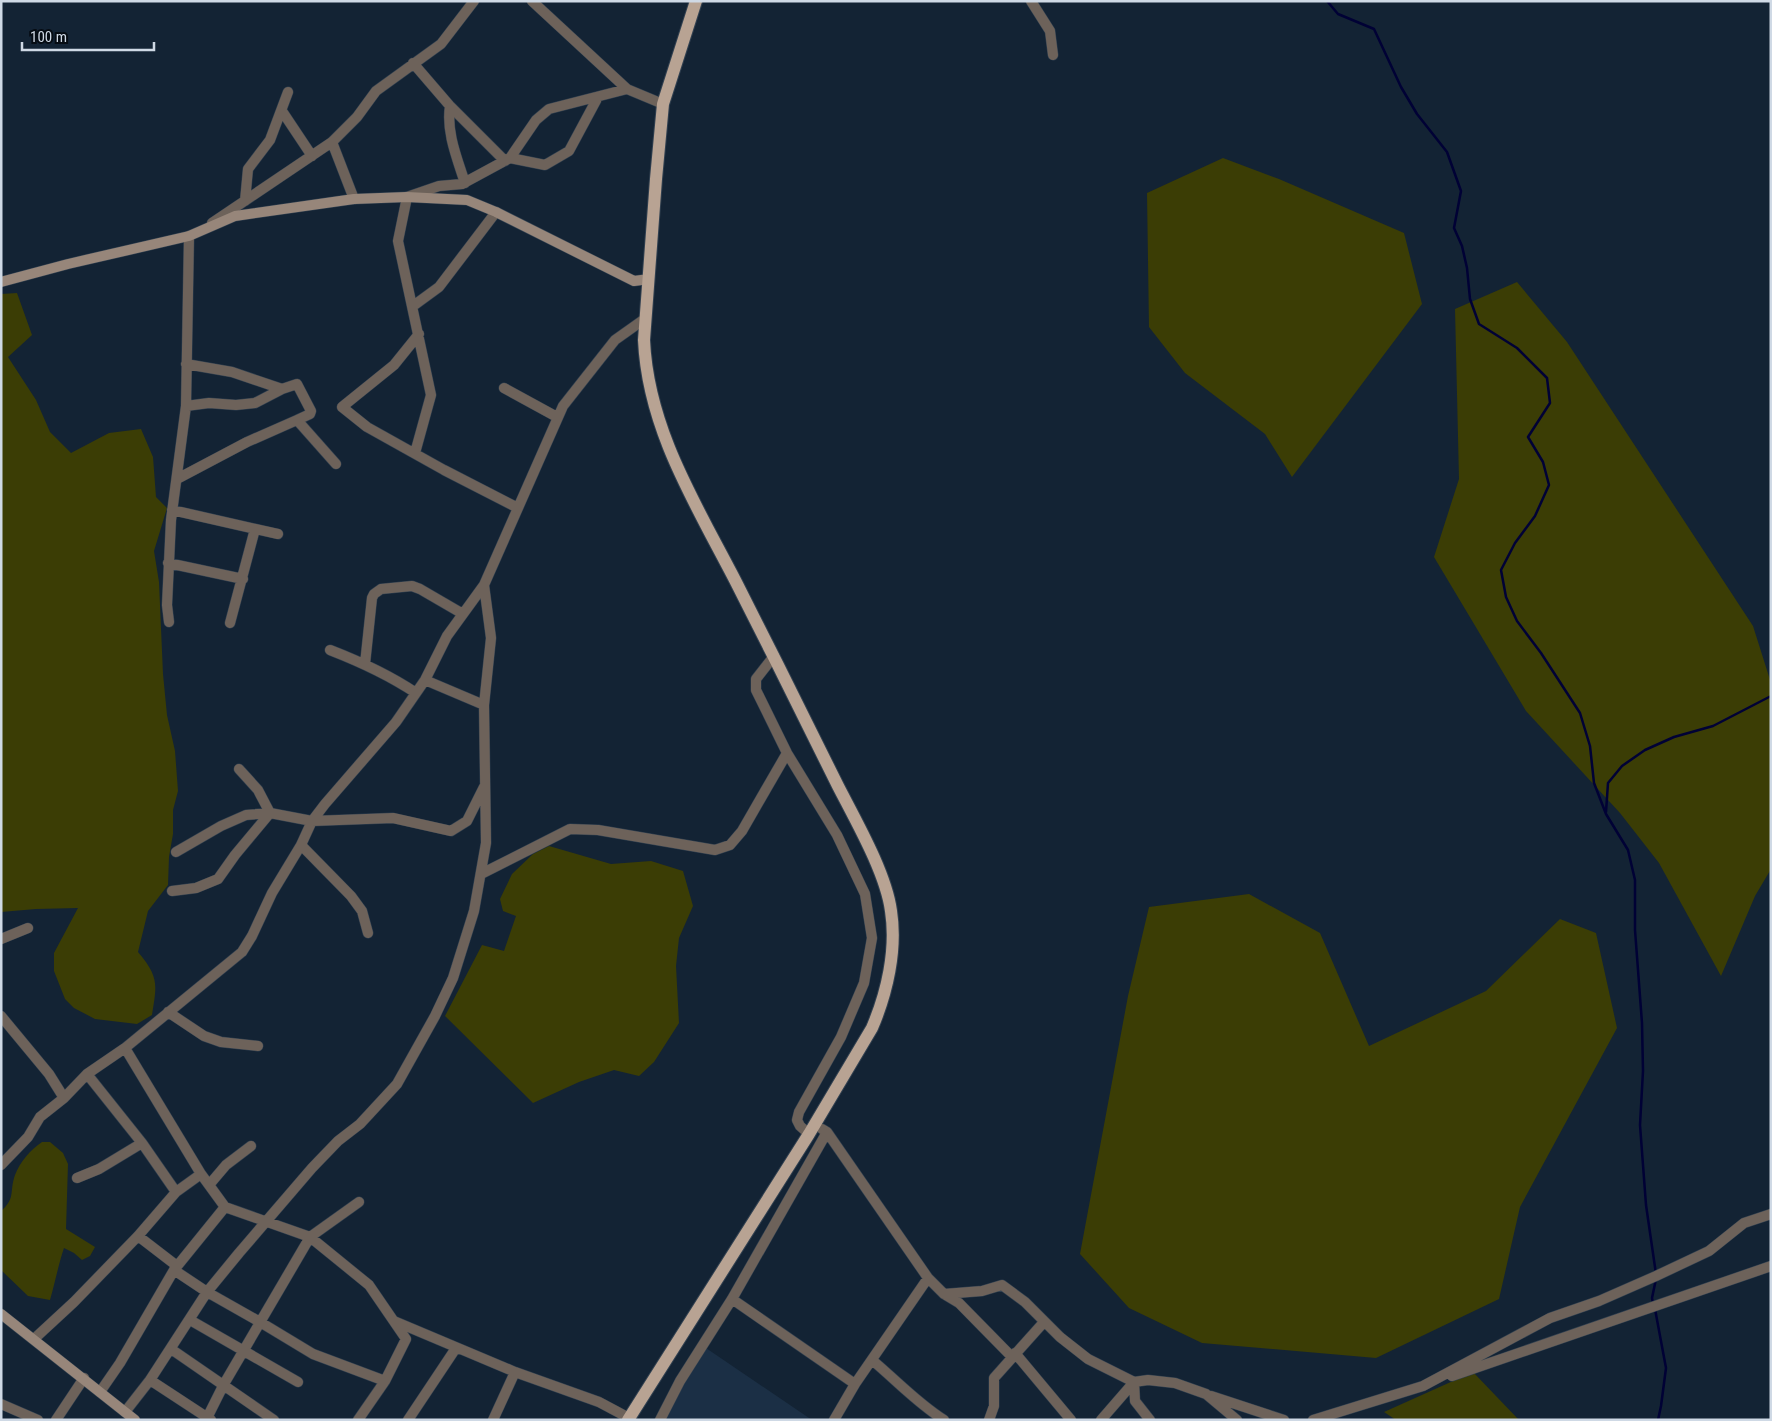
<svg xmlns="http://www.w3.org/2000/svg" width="1772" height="1421" viewBox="0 0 1772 1421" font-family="'Roboto Condensed',sans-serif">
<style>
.built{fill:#1b2f45}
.green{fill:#3b3d05}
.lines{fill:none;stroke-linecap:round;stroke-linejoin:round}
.stream{stroke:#000135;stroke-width:2.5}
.street-casing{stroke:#314050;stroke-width:11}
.secondary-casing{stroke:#314050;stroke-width:11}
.primary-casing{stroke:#314050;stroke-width:14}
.street{stroke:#6d625a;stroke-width:10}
.secondary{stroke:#97867a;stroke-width:10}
.primary{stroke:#b8a393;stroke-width:12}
</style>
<rect width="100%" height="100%" fill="#132334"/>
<path class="built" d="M 703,1346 L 812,1420 L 663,1420 Z"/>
<path class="green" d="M 1223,158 L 1279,179 L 1404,233 L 1422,304 L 1292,477 L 1265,434 L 1185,373 L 1149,327 L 1147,193 Z
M 1517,282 L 1567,342 L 1753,626 L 1771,683 L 1771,869 L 1755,896 L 1721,976 L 1659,863 L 1620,813 L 1526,711 L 1434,557 L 1459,479 L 1455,309 Z
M 17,293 L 32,335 L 8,357 L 36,400 L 50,432 L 71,453 L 109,433 L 141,429 L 153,457 L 156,497 L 167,508 L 154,551 L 159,582 L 163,674 L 167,715 L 175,751 L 178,791 L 173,810 L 173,834 L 169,857 L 168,885 L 148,911 L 138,952 C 159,977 157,984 152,1015 L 137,1024 L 95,1019 L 74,1008 L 65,999 L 54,971 L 54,953 L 78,908 L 36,909 L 1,912 L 1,294 Z
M 549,846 L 611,864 L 651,861 L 683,871 L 693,906 L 679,938 L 676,966 L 679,1023 L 654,1062 L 639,1076 L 614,1070 L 579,1082 L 533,1103 L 445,1016 L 482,945 L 504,951 L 516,916 L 503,911 L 500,899 L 512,874 L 533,854 Z
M 1249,894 L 1320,933 L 1369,1046 L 1486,991 L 1560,919 L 1596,933 L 1617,1028 L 1520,1207 L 1499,1299 L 1376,1358 L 1202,1343 L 1129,1308 L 1080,1254 L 1128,996 L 1149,907 Z
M 42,1142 L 50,1142 L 63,1153 L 68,1164 L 66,1229 L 95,1247 L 90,1256 L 82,1260 L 74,1253 L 64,1248 C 58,1266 55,1283 50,1300 L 28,1296 L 1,1270 L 1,1211 C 16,1198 9,1192 15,1175 C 20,1162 30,1150 42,1142 Z
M 1473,1372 L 1519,1420 L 1396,1420 L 1384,1412 Z"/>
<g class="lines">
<path class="stream" d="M 1327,1 L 1338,14 L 1374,29 L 1401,87 L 1417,114 L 1447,152 L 1461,191 L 1454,228 L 1462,246 L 1467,268 L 1470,299 L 1479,324 L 1517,348 L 1547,378 L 1550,403 L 1528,437 L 1543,462 L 1549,485 L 1535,516 L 1515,543 L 1501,570 L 1506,597 L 1517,621 L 1541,653 L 1580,713 L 1590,746 L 1594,783 L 1606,814 L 1628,850 L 1635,880 L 1635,930 L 1642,1023 L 1643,1071 L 1640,1125 L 1646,1205 L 1656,1274
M 1606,812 L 1608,783 L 1622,766 L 1645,750 L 1674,737 L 1713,726 L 1771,696
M 1653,1303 L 1652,1298 L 1656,1279
M 1655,1309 L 1666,1368 L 1661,1406 L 1658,1420"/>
<defs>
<path id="street" d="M 532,1 L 627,89 L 663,104
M 1031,1 L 1050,31 L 1053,55
M 413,63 L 450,106 L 505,161
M 450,106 C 446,132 457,158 465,183
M 282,111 L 312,156
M 332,142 L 354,199
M 510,158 L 545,165 L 569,151 L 598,97
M 245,201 L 248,169 L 270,140 L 288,92
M 212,223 L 332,142 L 357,117 L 376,91 L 441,44 L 474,1
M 413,306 L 439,287 L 496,212
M 419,334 L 394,365 L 342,407 L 367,427 L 444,470 L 518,508
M 186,364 L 232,372 L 282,389
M 504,388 L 557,417
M 186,406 L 209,403 L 236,405 L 255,403 L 282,389 L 297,384 L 311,411 L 310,414 L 297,420
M 415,453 L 431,395 L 398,241 L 407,197 L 439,186 L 462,184 L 510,158 L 536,120 L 549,109 L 627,89
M 177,479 L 247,442 L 297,420 L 336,464
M 172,510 L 278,534
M 168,563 L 243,579
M 169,622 L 167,605 L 171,520 L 186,406 L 189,236
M 230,623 L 255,529
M 330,650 C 361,662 389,675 416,693
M 774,656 L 756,679 L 756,690 L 787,753 L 837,835 L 865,894 L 872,938 L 864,983 L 841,1037 L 799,1112 L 797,1120 L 800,1126 L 809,1134
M 365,664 L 372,598 L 374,594 L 381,589 L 412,586 L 420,589 L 463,614
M 425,680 L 484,705
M 301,845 L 351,896 L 362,911 L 368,933
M 176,852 L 221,826 L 246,815 L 270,813 L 312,821 L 393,818 L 451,831 L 467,821 L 484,787
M 481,874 L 570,829 L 598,830 L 715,850 L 730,845 L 742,831 L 787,753
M 172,891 L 196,888 L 218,879 L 235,855 L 270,813 L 258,790 L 239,769
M 1,939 L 28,928
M 168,1012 L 204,1036 L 221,1042 L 258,1046
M 1,1016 L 49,1074 L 64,1098
M 125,1048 L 201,1174 L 225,1207 L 310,1237 L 369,1285 L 406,1339 L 385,1381 L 358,1420
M 87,1074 L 142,1143 L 176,1192
M 822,1129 L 827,1132 L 928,1278 L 944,1294 L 959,1303 L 1012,1357
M 1,1165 L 28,1137 L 40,1117 L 64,1098 L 87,1074 L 125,1048 L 242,952 L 252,936 L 272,893 L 301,845 L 312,821 L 325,804 L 396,722 L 425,680 L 447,636 L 484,585 L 563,406 L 615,340 L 646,318
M 77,1178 L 99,1169 L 142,1143
M 209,1185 L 226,1165 L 251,1146
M 138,1236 L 177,1266
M 174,1270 L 207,1292 L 260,1322 L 313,1354 L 385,1381
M 944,1294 L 982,1291 L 1002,1285 L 1025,1302 L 1060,1337 L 1088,1359 L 1134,1382 L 1148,1380 L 1175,1383 L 1206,1394 L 1237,1420
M 732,1299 L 855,1384
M 190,1320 L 298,1382
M 394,1321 L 515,1372 L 599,1402 L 629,1418
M 34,1339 L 74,1302 L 138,1236 L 176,1192 L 201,1174
M 171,1349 L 274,1420
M 1015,1353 L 1071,1420
M 872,1360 C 896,1380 917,1403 944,1420
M 1452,1376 L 1771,1266
M 150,1380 L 211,1420
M 1134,1382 L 1135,1401 L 1150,1420
M 100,1392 L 120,1363 L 174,1270 L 225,1207
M 1211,1396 L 1284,1420
M 1,1404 L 38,1420
M 125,1412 L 150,1380 L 207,1292 L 239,1253 L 312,1168 L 338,1141 L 360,1124 L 397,1084 L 435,1016 L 453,978 L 474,911 L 486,843 L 484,705 L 491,638 L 484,585
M 56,1420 L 84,1378
M 206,1420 L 224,1384 L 310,1237 L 359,1202
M 408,1420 L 456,1348
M 493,1420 L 515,1372
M 660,1420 L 680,1381 L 732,1299 L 827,1132
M 834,1420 L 855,1384 L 928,1278
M 989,1420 L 994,1406 L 994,1378 L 1044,1322
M 1101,1420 L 1134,1382
M 1313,1420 L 1423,1386 L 1550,1318 L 1599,1301 L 1656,1276 L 1709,1251 L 1744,1223 L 1771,1214"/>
<path id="secondary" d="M 1,282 L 68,264 L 189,236 L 235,216 L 354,199 L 407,197 L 467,200 L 496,212 L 634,281 L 649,279
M 1,1314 L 135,1420"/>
<path id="primary" d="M 628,1420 L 809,1134 L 872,1028 C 887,993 897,950 891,911 C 886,873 856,821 838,786 C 805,719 771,651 737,584 C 697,506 648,430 644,340 L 656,179 L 663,104 L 696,1"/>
</defs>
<use href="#street" class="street-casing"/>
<use href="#secondary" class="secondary-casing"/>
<use href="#primary" class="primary-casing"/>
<use href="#street" class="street"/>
<use href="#secondary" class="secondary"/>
<use href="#primary" class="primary"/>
</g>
<rect width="1772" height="1421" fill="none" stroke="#cfd9e5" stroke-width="5"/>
<path d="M22 42v8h132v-8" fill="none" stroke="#cfd9e5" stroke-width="2.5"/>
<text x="30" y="42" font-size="15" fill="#cfd9e5" stroke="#060c13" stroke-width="4" paint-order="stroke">100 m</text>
</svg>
